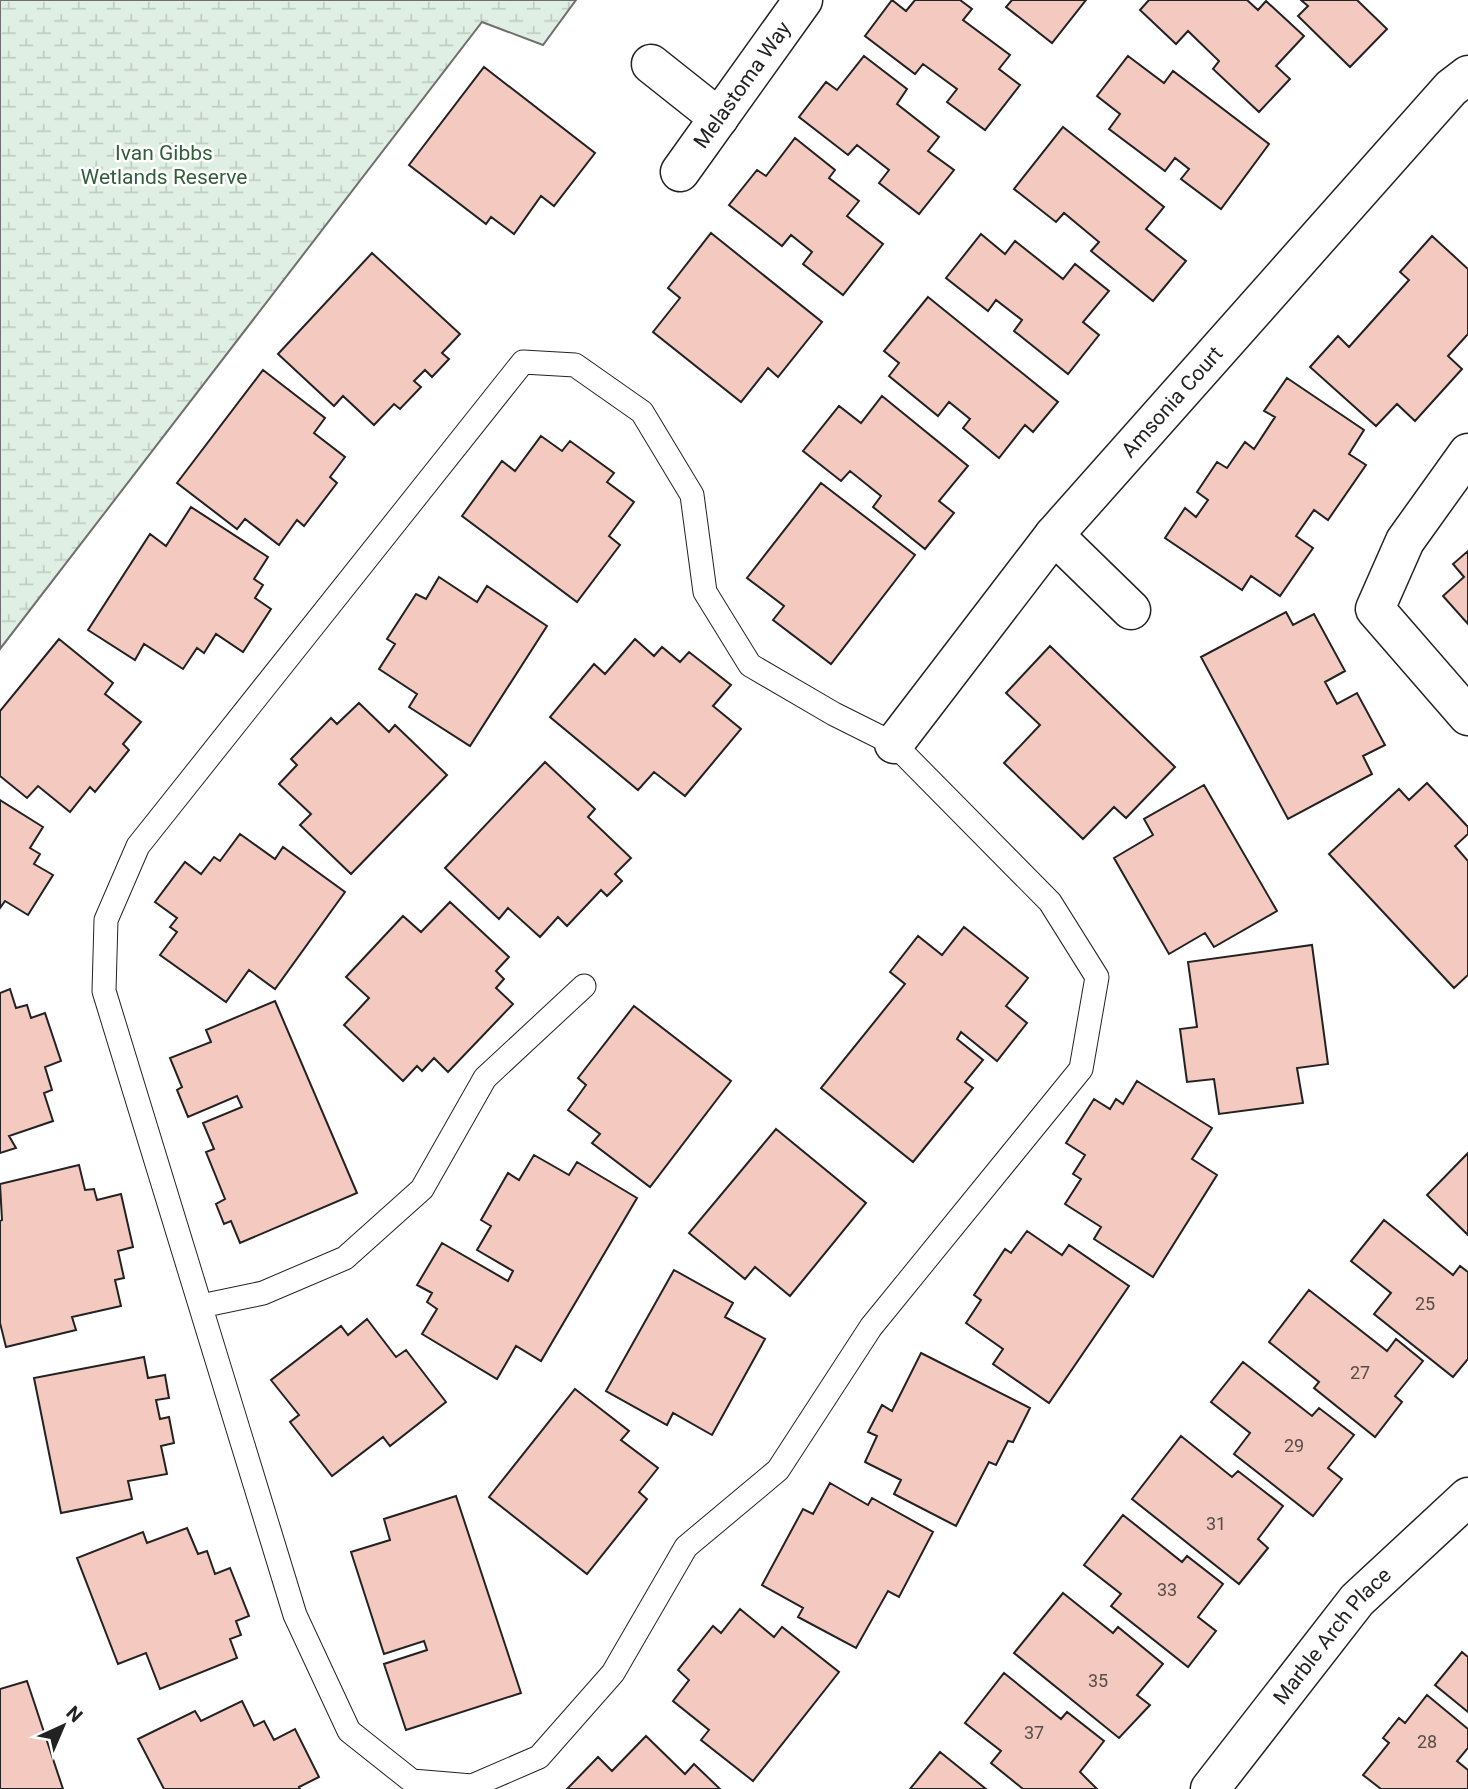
<svg xmlns="http://www.w3.org/2000/svg" width="1468" height="1789" viewBox="0 0 1468 1789" font-family="Roboto,sans-serif">
<style>
.wetland{fill:url(#wetland-marsh);stroke:#6f6f6f;stroke-width:2}
.building{fill:#f3c9c0;stroke:#222;stroke-width:2}
.lines{fill:none;stroke-linecap:round;stroke-linejoin:round}
.service-casing{stroke:#222;stroke-width:25}
.minor-casing{stroke:#222;stroke-width:41}
.service{stroke:#fff;stroke-width:23}
.minor{stroke:#fff;stroke-width:38}
.labels{text-anchor:middle;dominant-baseline:central;stroke-width:5;stroke-linejoin:round;paint-order:stroke}
.number-label{font-size:18px;fill:#564c4a}
.street-label{font-size:21px;fill:#222;stroke:#fff}
.park-label{font-size:21px;fill:#2f5e38;stroke:#fff}
</style>
<defs>
<pattern id="wetland-marsh" width="20" height="14" patternUnits="userSpaceOnUse" patternTransform="scale(1.75)"><rect width="20" height="14" fill="#e0efe3"/><path d="M1 5h8M5 5V1M11 12h8M15 12V8" fill="none" stroke="#c0cdc2"/></pattern>
</defs>
<rect width="100%" height="100%" fill="#fff"/>
<path class="wetland" d="M 0,0 L 576,0 L 543,45 L 482,22 L 0,649 Z"/>
<path class="building" d="M 892,0 L 906,11 L 915,0 L 960,0 L 972,9 L 963,20 L 1010,55 L 999,69 L 1020,85 L 985,130 L 947,102 L 957,89 L 923,64 L 915,74 L 865,36 Z
M 1012,0 L 1086,0 L 1052,43 L 1006,7 Z
M 1149,0 L 1247,0 L 1258,10 L 1266,1 L 1304,36 L 1276,66 L 1290,79 L 1259,112 L 1213,69 L 1219,61 L 1188,31 L 1176,44 L 1140,10 Z
M 1301,0 L 1357,0 L 1387,29 L 1350,67 L 1298,16 L 1308,6 Z
M 864,56 L 907,89 L 897,104 L 939,137 L 928,151 L 954,170 L 919,214 L 879,183 L 889,170 L 857,145 L 848,155 L 799,117 L 826,82 L 837,90 Z
M 1128,56 L 1164,83 L 1173,71 L 1269,144 L 1221,209 L 1181,179 L 1189,169 L 1175,158 L 1165,171 L 1109,129 L 1120,114 L 1097,96 Z
M 484,67 L 595,153 L 554,206 L 541,196 L 514,234 L 491,217 L 486,224 L 409,165 Z
M 1063,127 L 1164,207 L 1146,229 L 1186,261 L 1153,301 L 1091,251 L 1099,242 L 1064,213 L 1056,222 L 1014,189 Z
M 795,138 L 835,170 L 829,178 L 859,201 L 847,216 L 883,244 L 843,295 L 803,264 L 812,252 L 791,235 L 782,246 L 729,205 L 757,170 L 766,176 Z
M 711,233 L 822,322 L 778,377 L 768,368 L 741,402 L 653,332 L 680,298 L 668,288 Z
M 981,234 L 1005,254 L 1015,241 L 1063,279 L 1075,264 L 1109,291 L 1083,322 L 1099,335 L 1068,374 L 1014,331 L 1022,320 L 996,300 L 988,311 L 946,278 Z
M 1432,236 L 1468,269 L 1468,334 L 1448,356 L 1462,369 L 1415,421 L 1397,404 L 1376,426 L 1310,367 L 1338,336 L 1349,347 L 1409,280 L 1400,272 Z
M 372,253 L 460,334 L 442,353 L 449,359 L 432,377 L 425,370 L 414,381 L 421,387 L 400,409 L 394,404 L 374,425 L 343,396 L 334,406 L 278,354 Z
M 928,297 L 1058,402 L 1033,432 L 1025,425 L 999,458 L 963,428 L 970,419 L 949,402 L 938,416 L 889,376 L 899,363 L 884,351 Z
M 263,370 L 325,418 L 314,433 L 345,457 L 330,477 L 337,483 L 304,526 L 297,520 L 279,545 L 245,519 L 237,529 L 177,483 Z
M 1287,378 L 1364,430 L 1349,454 L 1366,465 L 1328,520 L 1314,510 L 1296,536 L 1313,548 L 1280,596 L 1251,576 L 1242,590 L 1165,538 L 1185,508 L 1196,517 L 1208,500 L 1197,492 L 1217,462 L 1227,468 L 1245,442 L 1254,449 L 1275,417 L 1264,411 Z
M 882,396 L 968,466 L 939,501 L 954,513 L 925,549 L 873,507 L 881,496 L 850,471 L 841,481 L 803,451 L 839,406 L 861,423 Z
M 541,436 L 562,451 L 570,441 L 614,473 L 607,482 L 634,502 L 609,536 L 620,545 L 577,602 L 462,516 L 502,461 L 515,471 Z
M 821,483 L 915,555 L 831,664 L 773,620 L 784,606 L 747,578 Z
M 191,507 L 268,557 L 254,579 L 263,585 L 255,598 L 271,609 L 243,652 L 216,634 L 204,653 L 197,648 L 183,669 L 144,644 L 135,660 L 88,630 L 150,534 L 166,546 Z
M 1468,551 L 1468,624 L 1443,596 L 1464,577 L 1453,564 Z
M 439,577 L 477,602 L 487,586 L 547,626 L 470,746 L 409,707 L 417,694 L 379,669 L 395,644 L 387,639 L 416,594 L 426,599 Z
M 1286,612 L 1293,625 L 1314,614 L 1345,671 L 1325,682 L 1337,704 L 1357,693 L 1385,745 L 1363,756 L 1372,774 L 1288,819 L 1201,657 Z
M 59,639 L 113,683 L 105,694 L 141,722 L 123,744 L 129,750 L 95,792 L 90,787 L 70,812 L 38,786 L 27,798 L 0,776 L 0,711 Z
M 635,639 L 654,656 L 662,647 L 680,662 L 689,652 L 731,685 L 713,706 L 741,729 L 685,796 L 654,772 L 638,790 L 550,717 L 594,664 L 605,674 Z
M 1050,646 L 1175,767 L 1126,818 L 1114,807 L 1083,839 L 1004,763 L 1040,725 L 1006,693 Z
M 359,703 L 389,732 L 395,725 L 447,775 L 351,874 L 300,825 L 311,814 L 279,784 L 297,765 L 291,759 L 331,718 L 337,724 Z
M 545,762 L 595,809 L 588,817 L 631,858 L 615,874 L 622,881 L 607,896 L 601,890 L 567,926 L 558,917 L 540,937 L 508,908 L 499,919 L 445,868 Z
M 1427,783 L 1468,827 L 1468,834 L 1455,846 L 1468,861 L 1468,975 L 1454,988 L 1329,854 L 1399,789 L 1409,800 Z
M 1204,785 L 1277,911 L 1214,947 L 1205,933 L 1169,954 L 1114,858 L 1153,835 L 1144,819 Z
M 0,800 L 43,827 L 30,848 L 40,854 L 34,864 L 53,875 L 28,915 L 5,901 L 0,908 Z
M 240,834 L 275,859 L 283,847 L 345,892 L 275,989 L 249,970 L 226,1002 L 160,955 L 177,932 L 170,927 L 177,918 L 155,902 L 185,862 L 201,874 L 214,857 L 220,861 Z
M 450,902 L 509,957 L 496,971 L 504,979 L 496,988 L 513,1004 L 448,1072 L 434,1058 L 422,1071 L 417,1066 L 403,1081 L 344,1025 L 369,998 L 346,977 L 403,916 L 421,932 Z
M 964,927 L 1028,978 L 1006,1006 L 1027,1023 L 997,1061 L 961,1032 L 957,1039 L 983,1060 L 965,1082 L 973,1088 L 913,1162 L 821,1088 L 905,984 L 890,972 L 918,936 L 942,955 Z
M 1312,945 L 1328,1064 L 1297,1068 L 1303,1103 L 1219,1114 L 1214,1079 L 1187,1082 L 1180,1029 L 1197,1027 L 1188,962 Z
M 10,989 L 16,1008 L 27,1005 L 31,1018 L 45,1013 L 61,1061 L 45,1067 L 52,1090 L 44,1093 L 53,1121 L 9,1136 L 16,1148 L 0,1153 L 0,993 Z
M 275,1001 L 357,1193 L 240,1243 L 231,1221 L 224,1224 L 216,1204 L 225,1199 L 206,1152 L 214,1149 L 203,1123 L 242,1107 L 237,1096 L 188,1117 L 177,1090 L 182,1087 L 170,1058 L 211,1042 L 206,1030 Z
M 634,1006 L 731,1081 L 650,1187 L 592,1143 L 600,1134 L 568,1110 L 586,1085 L 578,1078 Z
M 1137,1081 L 1212,1128 L 1192,1159 L 1217,1175 L 1153,1277 L 1094,1239 L 1101,1227 L 1065,1204 L 1081,1179 L 1073,1174 L 1085,1155 L 1066,1143 L 1094,1099 L 1110,1109 L 1116,1099 L 1123,1104 Z
M 776,1129 L 866,1203 L 790,1296 L 755,1267 L 745,1279 L 689,1233 Z
M 1468,1153 L 1468,1235 L 1427,1195 Z
M 534,1155 L 569,1175 L 577,1162 L 637,1198 L 541,1361 L 516,1346 L 497,1379 L 422,1334 L 437,1309 L 427,1302 L 432,1293 L 417,1285 L 442,1243 L 508,1281 L 513,1271 L 477,1250 L 491,1226 L 481,1220 L 508,1173 L 519,1180 Z
M 79,1165 L 85,1190 L 94,1189 L 97,1200 L 121,1194 L 133,1247 L 118,1251 L 124,1278 L 115,1280 L 121,1306 L 72,1317 L 76,1330 L 6,1347 L 0,1323 L 0,1221 L 2,1220 L 0,1184 Z
M 1384,1220 L 1453,1275 L 1460,1266 L 1468,1272 L 1468,1359 L 1453,1377 L 1374,1314 L 1391,1293 L 1351,1261 Z
M 1027,1231 L 1062,1255 L 1069,1245 L 1129,1286 L 1049,1403 L 993,1364 L 1003,1349 L 966,1323 L 981,1300 L 974,1295 L 1005,1249 L 1011,1253 Z
M 674,1270 L 733,1303 L 725,1317 L 765,1339 L 712,1435 L 673,1413 L 667,1425 L 606,1391 Z
M 1309,1290 L 1387,1351 L 1396,1339 L 1423,1361 L 1395,1396 L 1402,1402 L 1375,1437 L 1314,1388 L 1319,1382 L 1269,1342 Z
M 367,1319 L 396,1357 L 406,1350 L 446,1402 L 390,1446 L 383,1437 L 332,1476 L 290,1422 L 299,1415 L 271,1380 L 341,1326 L 348,1335 Z
M 921,1353 L 1030,1408 L 1013,1442 L 1008,1441 L 996,1465 L 989,1462 L 956,1526 L 894,1494 L 901,1480 L 865,1462 L 877,1436 L 868,1432 L 882,1405 L 892,1411 Z
M 144,1357 L 148,1378 L 165,1375 L 169,1398 L 156,1400 L 160,1419 L 169,1417 L 174,1443 L 161,1446 L 167,1474 L 128,1481 L 132,1499 L 61,1513 L 34,1378 Z
M 1243,1362 L 1312,1416 L 1319,1408 L 1354,1435 L 1328,1468 L 1342,1479 L 1313,1516 L 1234,1454 L 1250,1433 L 1211,1402 Z
M 575,1389 L 629,1431 L 621,1440 L 658,1468 L 639,1492 L 647,1499 L 587,1574 L 489,1497 Z
M 1181,1436 L 1232,1477 L 1238,1471 L 1283,1506 L 1258,1539 L 1268,1548 L 1239,1584 L 1132,1499 Z
M 830,1483 L 868,1505 L 872,1498 L 933,1532 L 899,1597 L 888,1591 L 856,1648 L 798,1617 L 803,1608 L 762,1585 L 803,1509 L 813,1514 Z
M 456,1496 L 521,1693 L 406,1730 L 384,1664 L 427,1650 L 424,1641 L 384,1654 L 351,1552 L 390,1540 L 384,1519 Z
M 1123,1515 L 1182,1562 L 1187,1556 L 1223,1584 L 1198,1617 L 1216,1631 L 1188,1667 L 1111,1606 L 1121,1594 L 1084,1565 Z
M 187,1528 L 198,1554 L 207,1551 L 215,1574 L 230,1568 L 249,1616 L 236,1621 L 241,1635 L 230,1639 L 237,1658 L 160,1689 L 146,1653 L 118,1664 L 77,1558 L 143,1532 L 147,1543 Z
M 1063,1593 L 1113,1633 L 1118,1627 L 1163,1664 L 1137,1695 L 1150,1705 L 1119,1738 L 1014,1653 Z
M 740,1609 L 774,1637 L 782,1627 L 839,1672 L 753,1781 L 701,1740 L 709,1730 L 673,1701 L 689,1680 L 678,1670 L 713,1626 L 721,1633 Z
M 1462,1652 L 1468,1657 L 1468,1712 L 1435,1685 Z
M 1004,1673 L 1061,1719 L 1067,1712 L 1104,1741 L 1080,1772 L 1097,1789 L 1023,1789 L 991,1763 L 1001,1751 L 965,1723 Z
M 27,1681 L 63,1789 L 0,1789 L 0,1689 Z
M 1427,1695 L 1468,1729 L 1468,1748 L 1457,1761 L 1468,1770 L 1468,1789 L 1381,1789 L 1363,1775 L 1389,1743 L 1383,1738 L 1399,1718 L 1405,1723 Z
M 242,1701 L 254,1726 L 264,1721 L 274,1740 L 295,1729 L 319,1777 L 299,1787 L 300,1789 L 164,1789 L 138,1739 L 195,1711 L 201,1721 Z
M 646,1736 L 685,1774 L 694,1764 L 720,1789 L 567,1789 L 598,1757 L 612,1771 Z
M 940,1752 L 986,1789 L 910,1789 Z"/>
<g class="lines">
<defs>
<path id="service" d="M 523,362 L 575,365 L 642,412 L 692,495 L 705,592 L 750,665 L 834,714 L 894,744 L 1050,902 L 1097,977 L 1081,1069 L 871,1327 L 778,1470 L 686,1547 L 613,1673 L 539,1757 L 472,1786 L 412,1781 L 349,1731 L 295,1615 L 104,991 L 106,920 L 138,846 Z
M 201,1306 L 263,1293 L 345,1258 L 422,1189 L 485,1078 L 584,986"/>
<g id="minor">
<path d="M 651,64 L 719,118"/>
<path id="s1" d="M 680,172 L 803,0"/>
<path d="M 1468,453 L 1405,541 L 1375,609 L 1468,716"/>
<path d="M 1054,535 L 1131,610"/>
<path id="s2" d="M 894,744 L 1054,535 L 1451,88 L 1468,75"/>
<path id="s3" d="M 1210,1789 L 1357,1600 L 1468,1497"/>
</g>
</defs>
<use href="#service" class="service-casing"/>
<use href="#minor" class="minor-casing"/>
<use href="#service" class="service"/>
<use href="#minor" class="minor"/>
</g>
<g class="labels">
<g class="number-label">
<text x="1425" y="1303">25</text>
<text x="1360" y="1372">27</text>
<text x="1294" y="1445">29</text>
<text x="1216" y="1523">31</text>
<text x="1167" y="1589">33</text>
<text x="1098" y="1680">35</text>
<text x="1034" y="1732">37</text>
<text x="1427" y="1741">28</text>
</g>
<g class="street-label">
<text stroke="none"><textPath href="#s1" startOffset="107">Melastoma Way</textPath></text>
<text stroke="none"><textPath href="#s2" startOffset="441">Amsonia Court</textPath></text>
<text stroke="none"><textPath href="#s3" startOffset="196">Marble Arch Place</textPath></text>
</g>
<g class="park-label">
<text x="164" y="153">Ivan Gibbs<tspan x="164" dy="24">Wetlands Reserve</tspan></text>
</g>
</g>
<g transform="translate(63 1726) rotate(44)" stroke="#ffffff" stroke-width="5" paint-order="stroke">
<path d="M0-5L12 26L0 18L-12 26Z" fill="#222222"/>
<text y="-10" font-size="19" font-weight="bold" text-anchor="middle" fill="#222222">N</text>
</g>
</svg>
